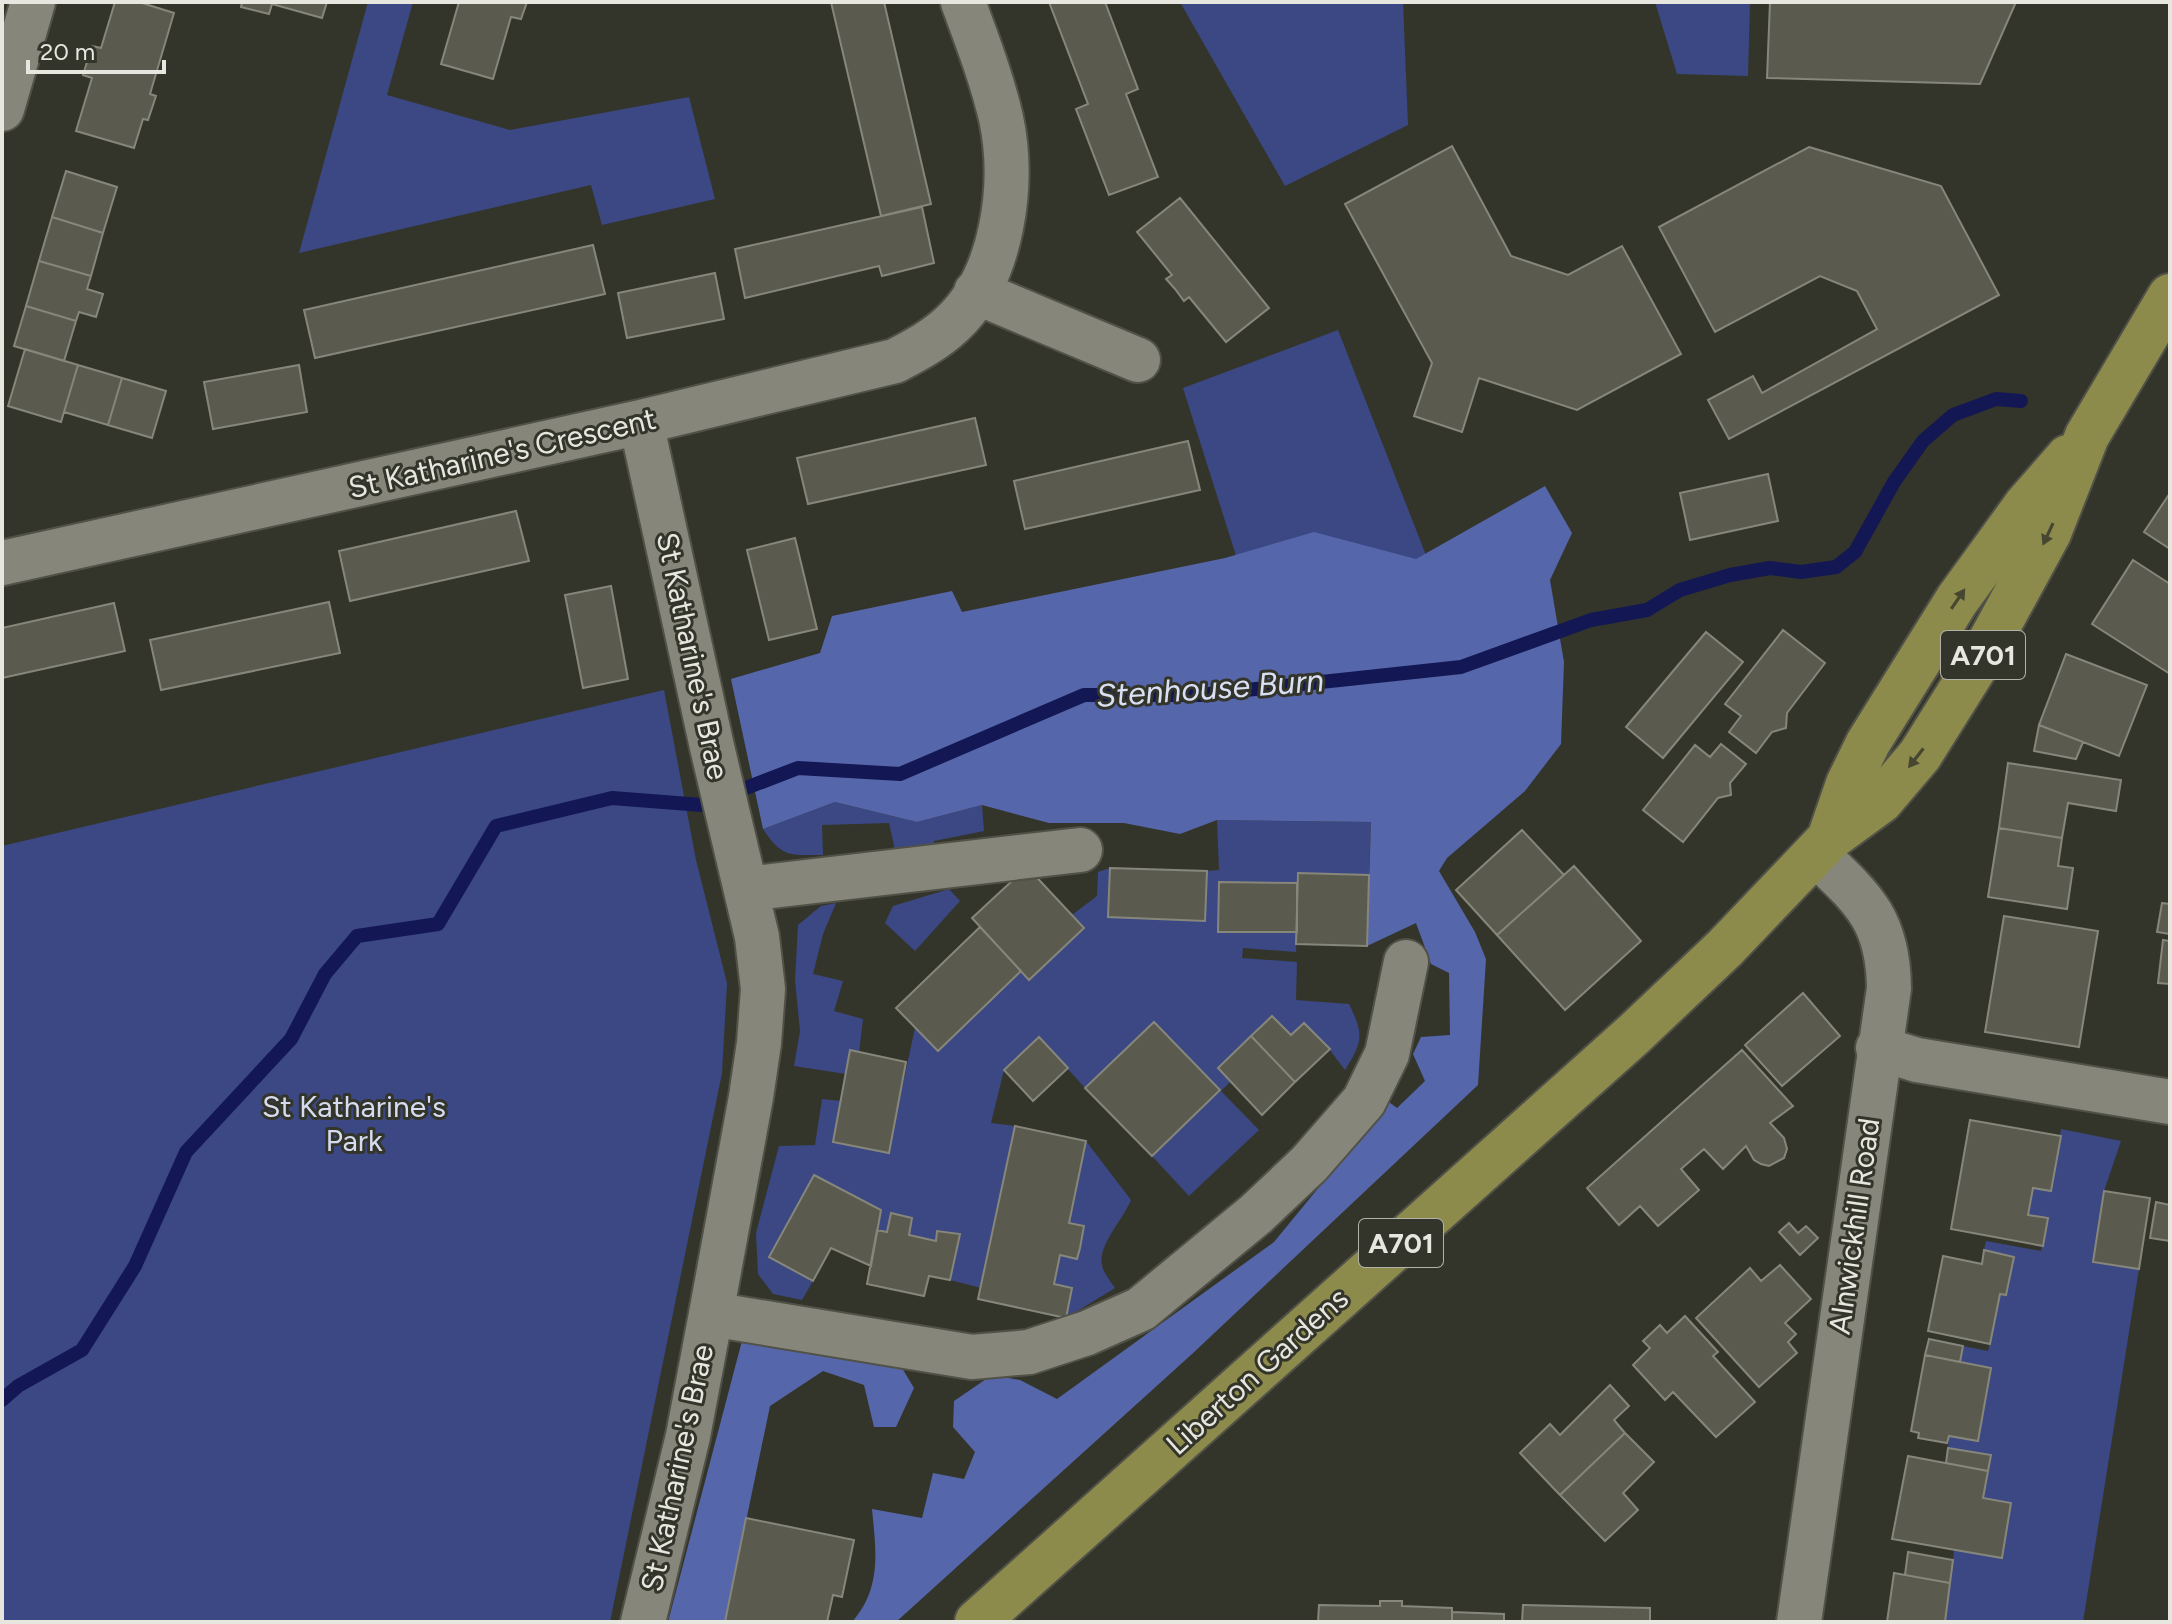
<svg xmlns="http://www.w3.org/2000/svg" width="2172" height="1624" viewBox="0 0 2172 1624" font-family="Figtree,sans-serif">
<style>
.green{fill:#3b4884}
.forest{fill:#5666aa}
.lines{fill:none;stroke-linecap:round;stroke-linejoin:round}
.stream{stroke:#131754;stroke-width:14}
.building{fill:#5a5a4f;stroke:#86877a;stroke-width:2}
.minor-casing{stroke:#515148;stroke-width:48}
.tertiary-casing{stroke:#515148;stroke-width:48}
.primary-casing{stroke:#515148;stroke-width:48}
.minor{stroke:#86877a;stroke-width:44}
.tertiary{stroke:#86877a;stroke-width:44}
.primary{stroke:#8c8b4c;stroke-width:44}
.oneway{fill:#464631}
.labels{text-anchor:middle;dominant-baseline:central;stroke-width:6;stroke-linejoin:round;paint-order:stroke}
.shield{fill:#34352a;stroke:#b1b2a9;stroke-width:2}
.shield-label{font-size:28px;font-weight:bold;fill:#e7e7e0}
.street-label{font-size:30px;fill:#e7e7e0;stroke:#34352a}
.park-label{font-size:30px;fill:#d6dcf0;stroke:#34352a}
.water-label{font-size:32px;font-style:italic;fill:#dae0f4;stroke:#34352a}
</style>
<rect width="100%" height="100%" fill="#34352a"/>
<path class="green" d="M 368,2 L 413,2 L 387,95 L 510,130 L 689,97 L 715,199 L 602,225 L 591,185 L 299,253 Z
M 1180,2 L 1403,2 L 1408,125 L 1285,186 Z
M 1655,2 L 1750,2 L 1748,76 L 1677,74 Z
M 1338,330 L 1431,568 L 1244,581 L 1183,388 Z
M 664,690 L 696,860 L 727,983 L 722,1073 L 610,1622 L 2,1622 L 2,846 Z
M 835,802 L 917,822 L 982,805 L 984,831 L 934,841 L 933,851 L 896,854 L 889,823 L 822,825 L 823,855 C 790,855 782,858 763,829 Z
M 1217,820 L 1371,822 L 1369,875 L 1299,873 L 1297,883 L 1219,883 L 1219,932 L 1297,932 L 1296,952 L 1243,948 L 1242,958 L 1297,962 L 1296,1000 L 1349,1004 C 1364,1035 1363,1041 1345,1070 L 1329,1049 L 1304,1023 L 1291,1035 L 1271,1016 L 1218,1068 L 1230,1082 L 1221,1091 L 1259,1130 L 1189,1196 L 1152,1156 L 1220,1090 L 1154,1022 L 1085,1088 L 1039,1037 L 1004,1070 L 991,1123 L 1015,1126 L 981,1288 L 950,1280 L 959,1234 L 938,1231 L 936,1241 L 909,1235 L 912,1218 L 891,1213 L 887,1232 L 877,1230 L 880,1210 L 815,1175 L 769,1257 L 813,1281 L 802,1300 L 773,1294 L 758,1274 L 756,1233 L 779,1146 L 815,1145 L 822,1099 L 841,1101 L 833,1142 L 888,1153 L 915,1028 L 938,1051 L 1021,971 L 1029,980 L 1084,928 L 1072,915 L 1097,896 L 1098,872 L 1110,868 L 1109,917 L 1205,921 L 1207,871 L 1219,870 Z
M 949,889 L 960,901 L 915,951 L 885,923 L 893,906 Z
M 836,903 L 823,934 L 813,974 L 843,981 L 834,1011 L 863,1019 L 859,1053 L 846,1074 L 794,1066 L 800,1031 L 795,980 L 798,925 L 821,906 Z
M 2061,1129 L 2121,1141 L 2104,1191 L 2093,1261 L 2139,1269 L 2083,1622 L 1945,1622 L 1954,1550 L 2001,1558 L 2011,1504 L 1983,1498 L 1991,1455 L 1948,1448 L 1949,1436 L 1991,1368 L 1960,1362 L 1963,1346 L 1988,1351 L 2000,1294 L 2006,1295 L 2014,1257 L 1984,1250 L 1986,1241 L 2041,1251 L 2048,1219 L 2028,1215 L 2033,1188 L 2051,1190 Z
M 1086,1141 L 1131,1200 C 1123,1220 1098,1244 1102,1265 C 1103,1272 1111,1282 1115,1288 L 1066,1318 L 1072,1288 L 1054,1284 L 1060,1255 L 1077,1259 L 1084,1226 L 1069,1223 Z"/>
<path class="forest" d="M 1545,486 L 1572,533 L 1550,580 L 1564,662 L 1561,744 L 1525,791 L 1447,858 L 1439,871 L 1475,932 L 1486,959 L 1478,1085 L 1192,1354 L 896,1622 L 852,1622 C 882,1588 876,1551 872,1509 L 922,1518 L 933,1473 L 964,1479 L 975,1452 L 953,1427 L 954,1401 L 992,1375 L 1020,1380 L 1057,1399 L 1274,1242 L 1389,1102 L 1397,1108 L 1425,1081 L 1413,1054 L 1421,1037 L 1450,1035 L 1449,973 L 1431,964 L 1416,923 L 1367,946 L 1371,822 L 1217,820 L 1180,834 L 1124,823 L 1049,823 L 982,805 L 917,822 L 835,802 L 763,829 L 731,679 L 820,653 L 832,616 L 952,591 L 962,612 L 1225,558 L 1314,532 L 1416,559 Z
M 743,1337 L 902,1368 L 914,1388 L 896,1427 L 874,1427 L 864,1385 L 823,1371 L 770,1406 L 725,1622 L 668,1622 Z"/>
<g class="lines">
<path class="stream" d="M 2,1400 L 18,1386 L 82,1350 L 135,1266 L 186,1152 L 291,1039 L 325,974 L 357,936 L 438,924 L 496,826 L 612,798 L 702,805 L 798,768 L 900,774 L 1084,695 L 1200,695 L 1461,667 L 1591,620 L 1647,610 L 1680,590 L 1730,575 L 1770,568 L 1801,572 L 1836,567 L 1855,552 L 1894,482 L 1923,441 L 1953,415 L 1996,399 L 2021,401"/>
</g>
<path class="building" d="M 115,2 L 139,2 L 174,13 L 150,94 L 156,96 L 148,120 L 143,119 L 134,148 L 76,131 L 92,78 L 83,75 L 92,46 L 101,48 Z
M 242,2 L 327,2 L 322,18 L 272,4 L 269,14 L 241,7 Z
M 459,2 L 527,2 L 521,19 L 511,17 L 493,79 L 441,64 Z
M 831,2 L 884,2 L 931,204 L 881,216 Z
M 1049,2 L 1105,2 L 1138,89 L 1126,94 L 1158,177 L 1109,195 L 1076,109 L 1088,104 Z
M 1770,2 L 2016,2 L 1980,84 L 1767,78 Z
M 1452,146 L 1511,256 L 1568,275 L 1622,246 L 1681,354 L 1577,410 L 1479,378 L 1462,432 L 1414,416 L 1432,363 L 1345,204 Z
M 1809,147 L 1941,186 L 1999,295 L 1729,439 L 1708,400 L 1753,376 L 1762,393 L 1877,329 L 1857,291 L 1820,276 L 1715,332 L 1659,227 Z
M 66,171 L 117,187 L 103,233 L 52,217 Z
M 1180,198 L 1269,308 L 1226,342 L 1189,297 L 1184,301 L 1175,289 L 1166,279 L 1172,275 L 1137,232 Z
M 922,207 L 934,263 L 882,276 L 879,266 L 745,298 L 735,249 Z
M 52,217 L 103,233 L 91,276 L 39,261 Z
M 593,245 L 605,294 L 315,358 L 304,310 Z
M 39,261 L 91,276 L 87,289 L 103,294 L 96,317 L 79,312 L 76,321 L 26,306 Z
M 715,273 L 724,319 L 627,338 L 618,293 Z
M 26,306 L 76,321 L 64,361 L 14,346 Z
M 25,349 L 78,365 L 61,422 L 8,406 Z
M 78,365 L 122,378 L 108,425 L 64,412 Z
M 299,365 L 307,412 L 213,429 L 204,382 Z
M 122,378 L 166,391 L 152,438 L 108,425 Z
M 975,418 L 986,465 L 808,504 L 797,458 Z
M 1188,441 L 1200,490 L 1025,529 L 1014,481 Z
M 1768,474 L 1778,521 L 1690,540 L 1680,493 Z
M 2170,493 L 2170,549 L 2144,532 Z
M 516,511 L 529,561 L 350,601 L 339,551 Z
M 795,538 L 817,629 L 769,640 L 747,550 Z
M 2133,560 L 2170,584 L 2170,674 L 2092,624 Z
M 611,586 L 628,679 L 583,688 L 565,595 Z
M 329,602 L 340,653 L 161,690 L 150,640 Z
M 114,603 L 125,651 L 2,678 L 2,628 Z
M 1783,630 L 1825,663 L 1787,713 L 1786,728 L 1772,732 L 1756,753 L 1729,732 L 1741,716 L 1725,704 Z
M 1706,632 L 1743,662 L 1663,758 L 1626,727 Z
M 2066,654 L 2147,685 L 2119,756 L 2039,725 Z
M 2039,725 L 2083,742 L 2076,759 L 2034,751 Z
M 1721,744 L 1746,764 L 1730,783 L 1731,795 L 1718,798 L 1683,842 L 1643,810 L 1695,745 L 1710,757 Z
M 2008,763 L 2121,780 L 2116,811 L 2068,803 L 2062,838 L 1999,828 Z
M 1999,828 L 2062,838 L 2058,866 L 2073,868 L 2067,909 L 1988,897 Z
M 1522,830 L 1564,875 L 1497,935 L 1456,890 Z
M 1574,866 L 1641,941 L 1565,1010 L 1497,935 Z
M 1027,867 L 1084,928 L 1029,980 L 972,918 Z
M 1110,868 L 1207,871 L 1205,921 L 1108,917 Z
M 1298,873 L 1369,875 L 1367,946 L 1296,944 Z
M 1219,882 L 1297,883 L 1297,932 L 1218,932 Z
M 2162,903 L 2170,904 L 2170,934 L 2157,932 Z
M 2004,916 L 2098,931 L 2079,1047 L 1985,1032 Z
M 980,927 L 1021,971 L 938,1051 L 896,1008 Z
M 2163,940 L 2170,941 L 2170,984 L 2158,983 Z
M 1803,993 L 1840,1036 L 1782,1086 L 1745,1045 Z
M 1272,1016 L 1291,1035 L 1304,1023 L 1330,1049 L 1295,1082 L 1251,1036 Z
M 1154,1022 L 1220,1090 L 1152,1156 L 1085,1088 Z
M 1251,1036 L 1295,1082 L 1262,1115 L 1218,1068 Z
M 1039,1037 L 1068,1068 L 1033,1101 L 1004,1070 Z
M 850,1050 L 906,1062 L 889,1153 L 833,1142 Z
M 1742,1050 L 1793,1106 L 1770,1123 L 1784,1138 L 1787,1149 L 1784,1158 L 1769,1166 L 1761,1164 L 1754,1160 L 1746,1146 L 1723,1169 L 1704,1149 L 1681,1169 L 1699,1190 L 1658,1226 L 1640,1206 L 1619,1225 L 1587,1188 Z
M 1970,1120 L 2061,1136 L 2051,1191 L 2033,1188 L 2028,1215 L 2048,1218 L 2043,1246 L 1951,1229 Z
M 1015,1126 L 1086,1141 L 1069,1223 L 1084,1226 L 1080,1248 L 1077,1259 L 1060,1255 L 1054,1284 L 1072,1288 L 1066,1318 L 978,1299 Z
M 814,1175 L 881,1210 L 871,1266 L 831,1248 L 813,1281 L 769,1257 Z
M 2104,1191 L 2150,1198 L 2139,1269 L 2093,1262 Z
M 2156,1202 L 2170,1205 L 2170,1241 L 2150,1238 Z
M 891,1213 L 912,1218 L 909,1235 L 936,1241 L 937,1231 L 960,1234 L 950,1280 L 929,1276 L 924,1296 L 867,1284 L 877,1230 L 887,1232 Z
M 1789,1223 L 1798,1233 L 1806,1226 L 1818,1238 L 1800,1255 L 1779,1232 Z
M 1984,1250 L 2014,1257 L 2006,1295 L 2000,1294 L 1990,1344 L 1928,1331 L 1943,1256 L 1982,1264 Z
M 1780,1265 L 1811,1299 L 1785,1323 L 1796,1334 L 1788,1342 L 1797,1353 L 1759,1387 L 1696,1318 L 1750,1268 L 1761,1281 Z
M 1685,1316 L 1718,1352 L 1713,1356 L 1755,1402 L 1716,1437 L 1673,1392 L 1665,1400 L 1633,1365 L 1650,1348 L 1643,1341 L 1660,1325 L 1667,1333 Z
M 1929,1339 L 1963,1346 L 1960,1362 L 1925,1355 Z
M 1925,1355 L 1991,1368 L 1978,1441 L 1949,1436 L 1947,1443 L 1918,1438 L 1919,1433 L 1911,1431 Z
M 1610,1385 L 1629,1406 L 1614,1420 L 1625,1433 L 1560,1495 L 1520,1453 L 1550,1424 L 1560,1435 Z
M 1625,1433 L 1654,1462 L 1623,1493 L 1638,1510 L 1605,1541 L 1560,1495 Z
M 1948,1448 L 1991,1455 L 1988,1471 L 1946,1463 Z
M 1908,1456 L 1988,1471 L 1983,1498 L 2011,1503 L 2002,1558 L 1892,1539 Z
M 746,1518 L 854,1540 L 842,1597 L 833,1595 L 827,1622 L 725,1622 Z
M 1908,1552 L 1953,1560 L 1950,1583 L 1905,1575 Z
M 1894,1573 L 1950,1583 L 1945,1622 L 1887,1622 Z
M 1380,1601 L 1402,1601 L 1402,1606 L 1452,1608 L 1452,1622 L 1318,1622 L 1319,1605 L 1380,1606 Z
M 1523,1605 L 1650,1608 L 1650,1622 L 1522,1622 Z
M 1452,1612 L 1504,1614 L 1504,1622 L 1452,1622 Z"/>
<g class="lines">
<defs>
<path id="minor" d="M 2,109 L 33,2
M 976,292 L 1138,360
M 641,422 L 712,747 L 757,937 L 763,989 L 759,1043 L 751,1097 L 711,1314 L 688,1436 L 643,1622
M 2,563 L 641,422 L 895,361 C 916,350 935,340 952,324 C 1003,277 1015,184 1001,118 C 992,79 977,40 963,2
M 746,889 L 1080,850
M 1878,1048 L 1917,1060 L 2170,1102
M 711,1314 L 972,1357 L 1029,1352 L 1087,1333 L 1141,1309 L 1256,1214 L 1309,1164 L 1364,1101 L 1387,1054 L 1406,962"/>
<path id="tertiary" d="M 1799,1622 L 1889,988 C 1888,919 1863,899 1816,854"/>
<path id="primary" d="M 1829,839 L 1848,784 L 1868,743 L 1957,600 L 2026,505 L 2068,457
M 977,1622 L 1633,1035 L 1725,948 L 1829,839 L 1881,801 L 1920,755 L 1982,656 L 2049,533 L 2087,436 L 2170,296"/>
</defs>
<use href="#minor" class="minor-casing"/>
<use href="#tertiary" class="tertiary-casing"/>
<use href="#primary" class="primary-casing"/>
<use href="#minor" class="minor"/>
<use href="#tertiary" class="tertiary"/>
<use href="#primary" class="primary"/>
</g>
<defs><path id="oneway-solid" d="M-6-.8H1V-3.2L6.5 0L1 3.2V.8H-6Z" transform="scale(2)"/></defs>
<g class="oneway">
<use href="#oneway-solid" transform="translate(2048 534) rotate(115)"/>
<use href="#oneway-solid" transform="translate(1958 599) rotate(-56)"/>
<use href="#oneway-solid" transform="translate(1916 758) rotate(128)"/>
</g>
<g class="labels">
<g class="shield">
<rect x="1941" y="631" width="84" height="48" rx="6"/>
<rect x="1359" y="1219" width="84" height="48" rx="6"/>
</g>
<g class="shield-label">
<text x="1983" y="655">A701</text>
<text x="1401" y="1243">A701</text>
</g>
<g class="street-label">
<text transform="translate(502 453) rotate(-13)">St Katharine's Crescent</text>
<text transform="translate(693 656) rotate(78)">St Katharine's Brae</text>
<text transform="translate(1854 1226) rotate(-82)">Alnwickhill Road</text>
<text transform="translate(1257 1371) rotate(-42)">Liberton Gardens</text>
<text transform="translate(677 1468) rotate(-78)">St Katharine's Brae</text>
</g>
<g class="park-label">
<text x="354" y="1106">St Katharine's<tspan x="354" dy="34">Park</tspan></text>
</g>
<g class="water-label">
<text transform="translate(1210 688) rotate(-4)">Stenhouse Burn</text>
</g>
</g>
<rect width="2172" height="1624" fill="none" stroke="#e7e7e0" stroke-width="8"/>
<path d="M28 60v12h136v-12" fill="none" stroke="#e7e7e0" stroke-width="4"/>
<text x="40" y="60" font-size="24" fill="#e7e7e0" stroke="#34352a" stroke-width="6" paint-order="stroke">20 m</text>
</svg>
